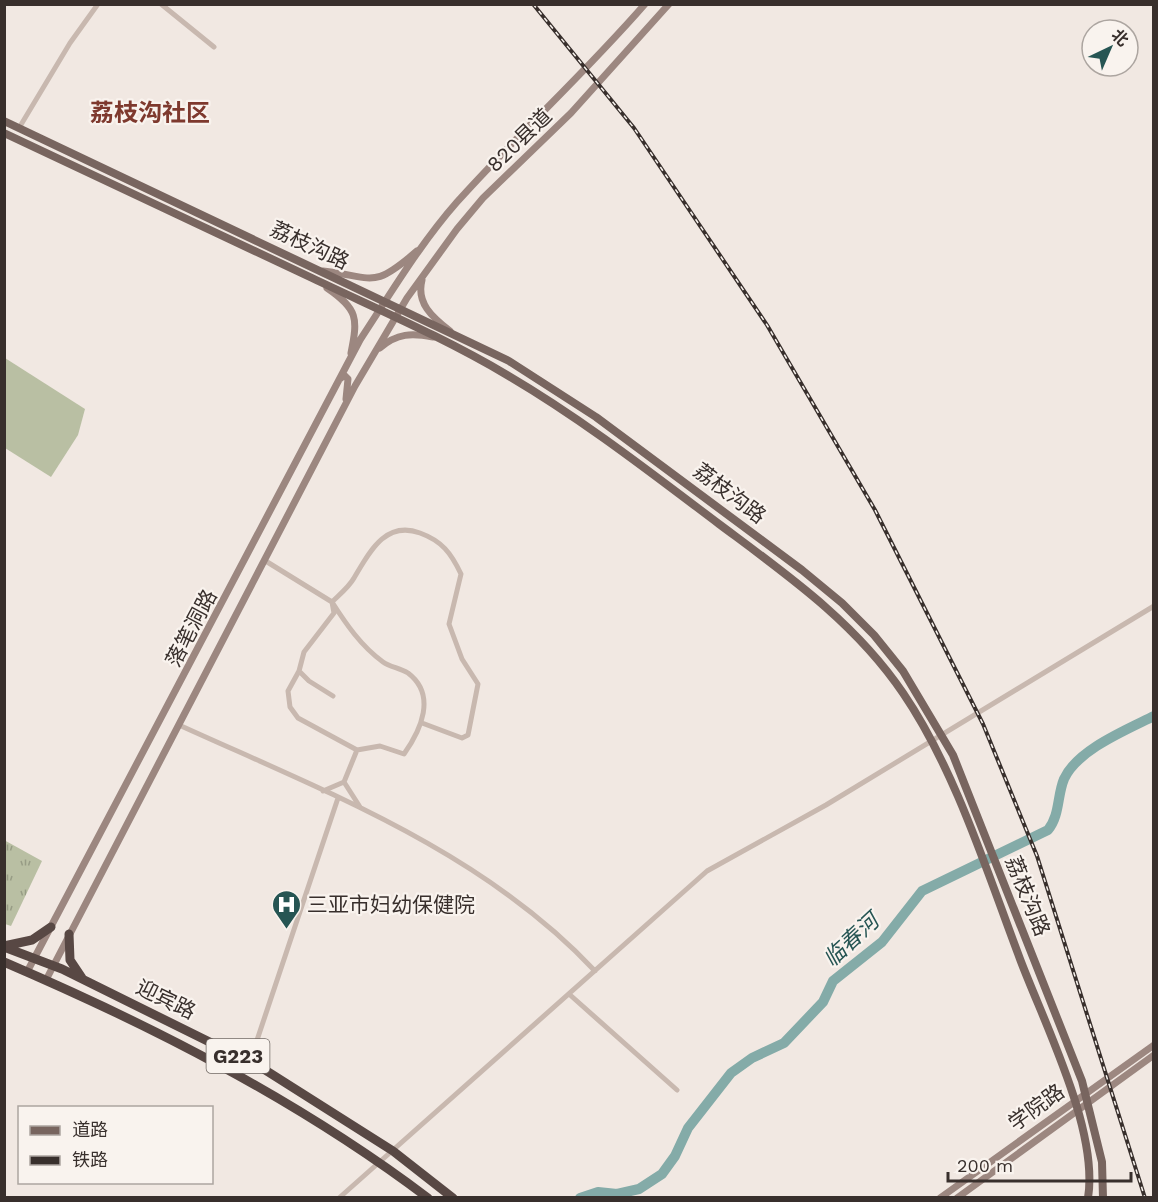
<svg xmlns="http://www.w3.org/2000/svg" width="1158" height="1202" viewBox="0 0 1158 1202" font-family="'Work Sans','Noto Sans SC',sans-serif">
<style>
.grass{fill:url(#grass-tufts)}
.pitch{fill:#b9bfa3}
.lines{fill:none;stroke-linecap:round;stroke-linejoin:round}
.river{stroke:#84aba8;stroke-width:10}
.street{stroke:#c8b8af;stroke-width:5}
.secondary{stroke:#9c8780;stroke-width:7}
.primary{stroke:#78655f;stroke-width:8}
.highway{stroke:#584844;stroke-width:9}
.rail-casing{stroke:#382f2c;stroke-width:4}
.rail{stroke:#f9f3ee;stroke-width:1.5;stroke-dasharray:4.5;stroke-linecap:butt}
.labels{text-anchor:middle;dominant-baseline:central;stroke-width:4.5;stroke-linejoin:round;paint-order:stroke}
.shield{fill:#f9f3ee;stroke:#726a66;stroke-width:1.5}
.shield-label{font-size:20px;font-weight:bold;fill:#382f2c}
.street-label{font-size:21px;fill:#382f2c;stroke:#f9f3ee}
.poi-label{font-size:21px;fill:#382f2c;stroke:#f9f3ee;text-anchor:start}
.water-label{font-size:22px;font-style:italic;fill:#265553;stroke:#f9f3ee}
.quarter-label{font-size:24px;font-weight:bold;fill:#7e392e;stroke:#f9f3ee}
</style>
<defs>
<pattern id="grass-tufts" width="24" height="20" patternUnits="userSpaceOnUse" patternTransform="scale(1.5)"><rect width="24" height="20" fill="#b9bfa3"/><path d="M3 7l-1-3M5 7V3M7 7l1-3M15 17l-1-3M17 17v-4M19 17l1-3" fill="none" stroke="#979c85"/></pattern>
</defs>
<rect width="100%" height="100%" fill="#f1e8e2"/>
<path class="grass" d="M 4,840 L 42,861 L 11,926 L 5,924 Z"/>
<path class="pitch" d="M 5,358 L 85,409 L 78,435 L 51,477 L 5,448 Z"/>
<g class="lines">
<path class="river" d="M 580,1198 L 598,1192 L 617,1194 L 639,1189 L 662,1174 L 675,1156 L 688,1128 L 731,1073 L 752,1058 L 784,1043 L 823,1002 L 833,981 L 882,942 L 922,891 L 1048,830 C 1060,815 1057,796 1064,779 C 1077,750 1126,730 1154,716"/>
<path class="street" d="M 161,4 L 214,47
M 19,128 L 70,43 L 98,4
M 264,560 L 332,602 L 334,613 L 304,652 L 299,671 L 309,681 L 333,696
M 299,671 L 288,691 L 290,707 L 298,718 L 357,750 L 380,746 L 404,754 C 421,730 437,695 408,673 C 400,668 390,667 383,662 C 361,646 346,624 332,602 C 339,595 349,587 354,578 C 369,553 385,520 420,533 C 442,541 451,553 461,574 L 449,624 L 462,659 L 478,684 L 468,735 L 462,738 L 422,723
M 179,725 C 324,791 483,851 595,971
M 344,782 L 357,750
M 323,791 L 344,782 L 360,807
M 569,994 L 677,1090
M 250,1061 L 338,798
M 339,1198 L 707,871 L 826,805 L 1154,606"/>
<path class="secondary" d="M 323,271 C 375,277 372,290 417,251
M 422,280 C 416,303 432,317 450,331
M 327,288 C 358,309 358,318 351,353
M 380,348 C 397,333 412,333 433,337
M 341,378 L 344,375 L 348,379 L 346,399
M 27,972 L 360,340 C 391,293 420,244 457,202 C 518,134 585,73 645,4
M 46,980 L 355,386 L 407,298 L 457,229 L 483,198 L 571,113 L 669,4
M 940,1198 L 1154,1045
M 957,1198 L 1154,1055"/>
<path class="primary" d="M 4,121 L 509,361 L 596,417 L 802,570 L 842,603 L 874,635 L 903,671 L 953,755 L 1082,1081 L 1102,1162 L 1103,1198
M 4,133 C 107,181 209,230 312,278 C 377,309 445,338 507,375 C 582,419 650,472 719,524 C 786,574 855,622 903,693 C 955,769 987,872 1020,959 C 1044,1023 1099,1130 1088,1198"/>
<path class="highway" d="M 69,934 L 70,960 L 82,978
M 4,946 L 32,940 L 51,927
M 4,947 L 62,969 L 262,1068 L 393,1151 L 453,1198
M 4,962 C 153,1026 298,1100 428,1198"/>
<defs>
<path id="rail" d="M 533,4 L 634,128 L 767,325 L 875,510 L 983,724 L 1037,856 L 1145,1198"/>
</defs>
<use href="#rail" class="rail-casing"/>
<use href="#rail" class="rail"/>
</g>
<defs>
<symbol id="hospital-pin" viewBox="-11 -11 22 30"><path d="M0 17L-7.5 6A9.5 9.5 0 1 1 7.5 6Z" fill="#265553" stroke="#f9f3ee"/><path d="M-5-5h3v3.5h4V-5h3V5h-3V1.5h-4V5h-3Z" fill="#fff"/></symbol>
</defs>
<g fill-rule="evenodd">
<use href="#hospital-pin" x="270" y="888" width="33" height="45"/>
</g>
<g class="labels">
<rect class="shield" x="206.5" y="1039" width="63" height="34" rx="4.5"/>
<g class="shield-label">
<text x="238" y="1056">G223</text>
</g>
<g class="street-label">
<text transform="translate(519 140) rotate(-44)">820县道</text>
<text transform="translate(310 245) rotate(25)">荔枝沟路</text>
<text transform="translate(730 493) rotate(37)">荔枝沟路</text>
<text transform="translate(191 628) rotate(-62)">落笔洞路</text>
<text transform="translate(1028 896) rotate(68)">荔枝沟路</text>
<text transform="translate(166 999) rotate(26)">迎宾路</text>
<text transform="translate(1036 1107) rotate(-36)">学院路</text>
</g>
<g class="poi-label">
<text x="307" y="904">三亚市妇幼保健院</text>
</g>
<g class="water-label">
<text transform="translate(851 940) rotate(-43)">临春河</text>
</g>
<g class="quarter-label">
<text x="150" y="113">荔枝沟社区</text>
</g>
</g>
<rect width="1158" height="1202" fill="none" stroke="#382f2c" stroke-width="12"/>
<rect x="18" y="1106" width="195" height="78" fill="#f9f3ee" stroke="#aca5a0" stroke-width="1.5"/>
<rect x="30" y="1126" width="30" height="9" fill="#78655f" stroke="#aca5a0" stroke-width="1.5"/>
<text x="72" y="1136" font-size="18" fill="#382f2c">道路</text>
<rect x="30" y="1156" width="30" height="9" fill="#382f2c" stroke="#aca5a0" stroke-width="1.5"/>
<text x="72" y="1166" font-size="18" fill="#382f2c">铁路</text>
<g transform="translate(1110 48) rotate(44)"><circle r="28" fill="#f9f3ee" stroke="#aca5a0" stroke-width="1.5"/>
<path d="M0-4.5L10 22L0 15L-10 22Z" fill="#265553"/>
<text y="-9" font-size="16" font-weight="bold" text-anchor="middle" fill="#382f2c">北</text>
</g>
<path d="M948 1172v9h183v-9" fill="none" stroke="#382f2c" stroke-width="3"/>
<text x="957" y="1172" font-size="18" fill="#382f2c" stroke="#f9f3ee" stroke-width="4.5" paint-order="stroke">200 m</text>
</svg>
